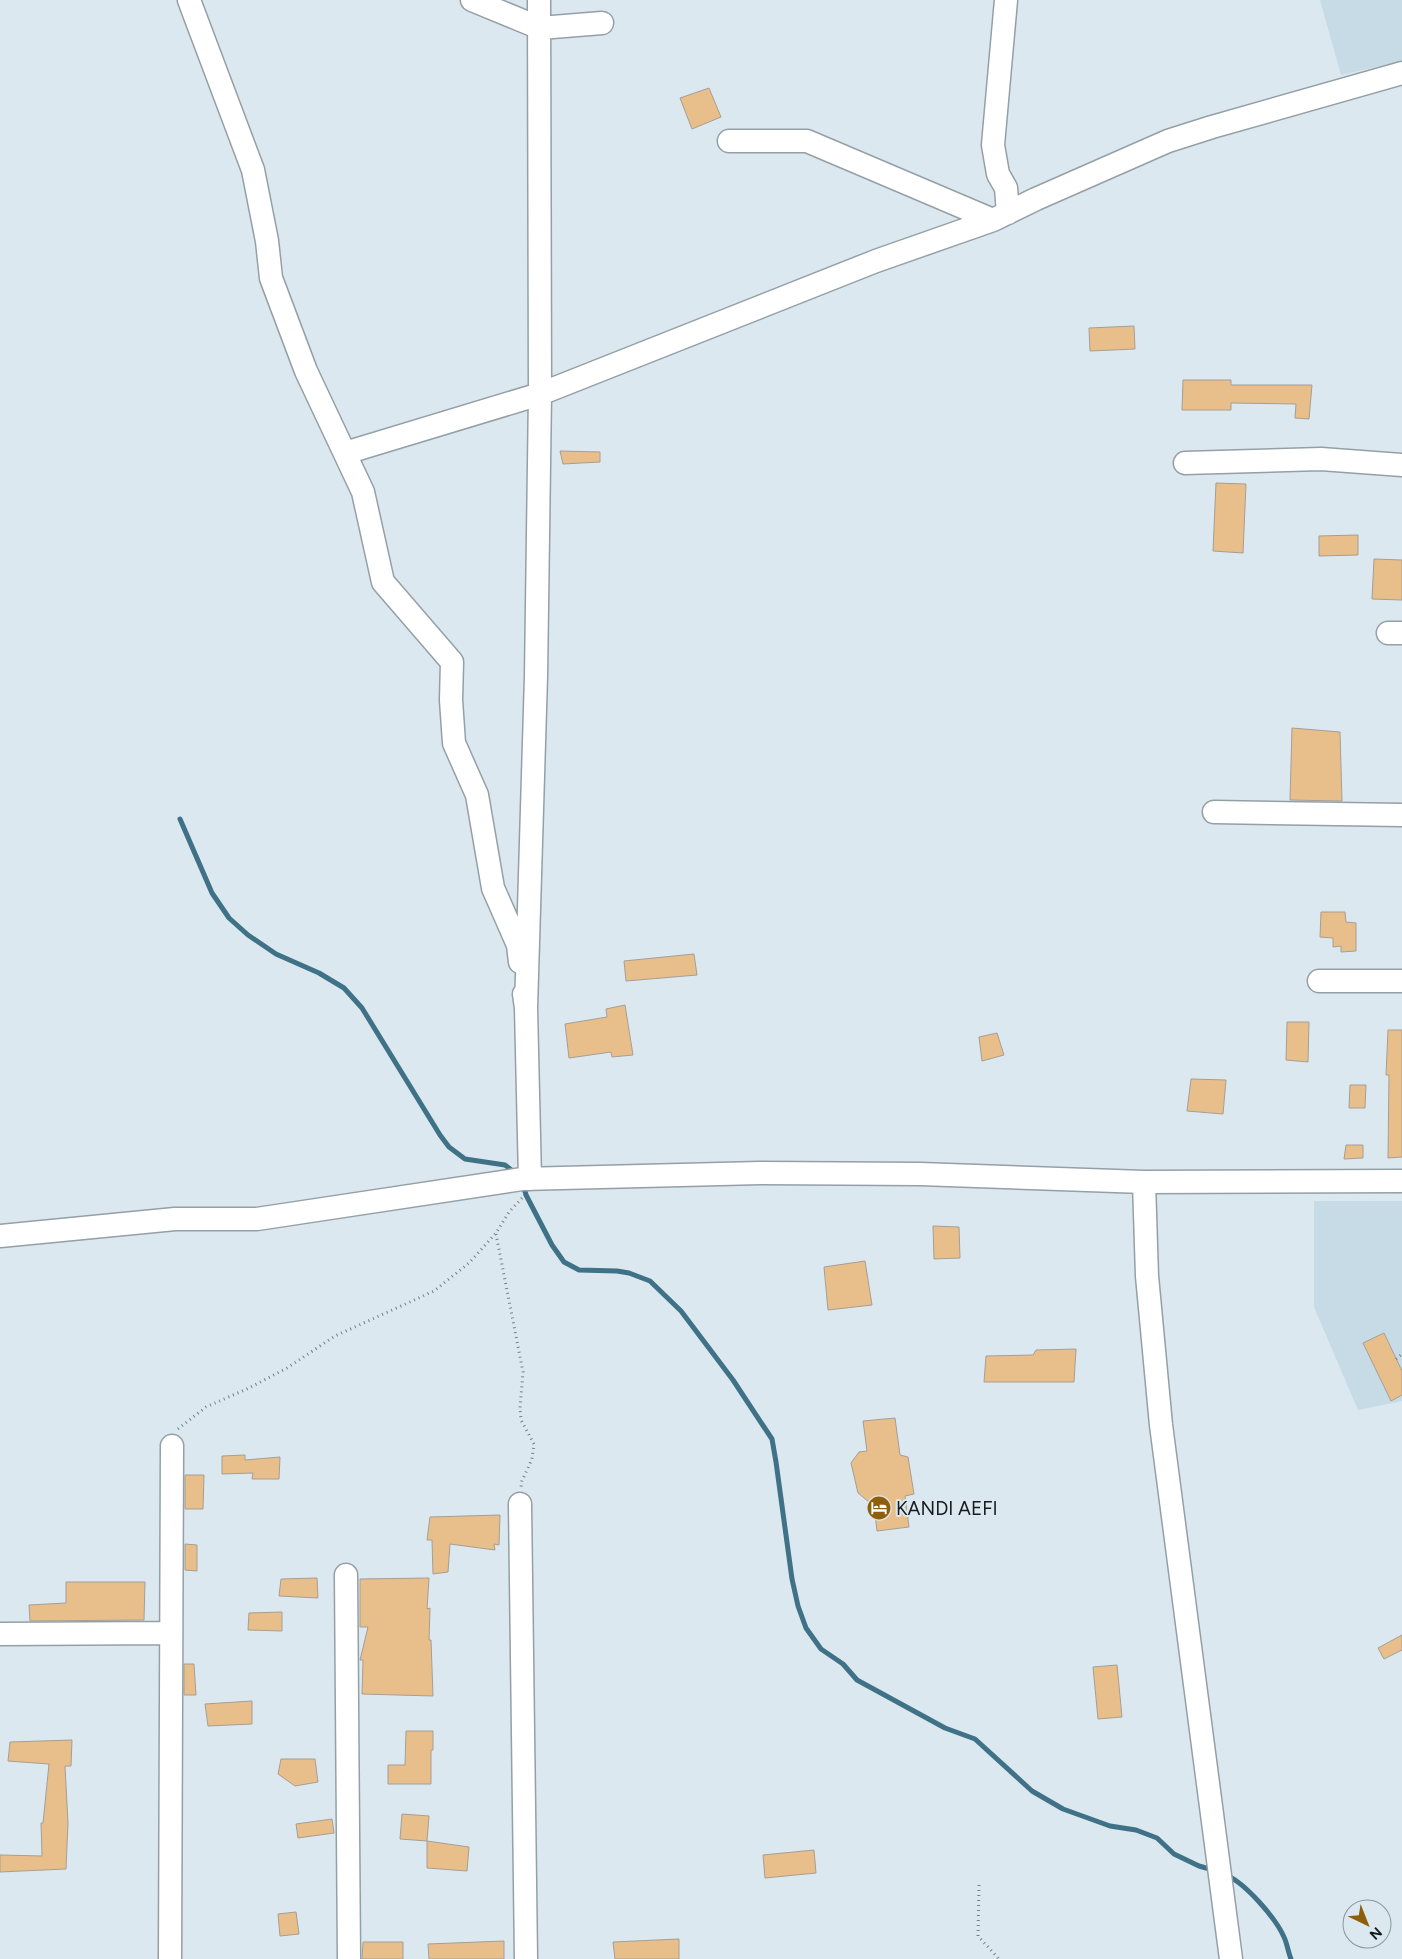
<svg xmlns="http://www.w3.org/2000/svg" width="1402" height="1959" viewBox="0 0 1402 1959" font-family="Figtree,sans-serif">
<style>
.built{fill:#c6dbe6}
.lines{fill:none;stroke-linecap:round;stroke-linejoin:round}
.stream{stroke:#3f7187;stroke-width:5}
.building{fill:#e8bf8b;stroke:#a69e95}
.minor-casing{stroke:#94a0a6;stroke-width:25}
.path{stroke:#778085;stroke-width:3;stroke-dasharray:1 4;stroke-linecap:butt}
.minor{stroke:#fff;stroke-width:22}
.labels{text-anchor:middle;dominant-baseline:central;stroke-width:4;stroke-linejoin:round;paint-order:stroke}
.poi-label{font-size:19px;fill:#161a1d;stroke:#dbe8ef;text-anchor:start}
</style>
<rect width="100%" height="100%" fill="#dbe8ef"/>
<path class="built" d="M 1320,0 L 1402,0 L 1402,61 L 1341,75 Z
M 1314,1201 L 1402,1201 L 1402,1401 L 1358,1410 L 1314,1307 Z"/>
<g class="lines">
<path class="stream" d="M 180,819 L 212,893 L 229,918 L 248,935 L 276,954 L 319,973 L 344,988 L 362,1008 L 440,1135 L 449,1147 L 465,1159 L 505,1165 L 514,1172
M 523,1184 L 526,1195 L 552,1245 L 564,1262 L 579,1270 L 617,1271 L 629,1273 L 650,1281 L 681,1311 L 733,1380 L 764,1427 L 772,1439 L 776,1462 L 792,1579 L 798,1606 L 806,1628 L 821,1649 L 843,1664 L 857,1680 L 945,1728 L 975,1739 L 1032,1791 L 1063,1809 L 1110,1826 L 1136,1830 L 1157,1838 L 1174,1854 L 1199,1866 L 1213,1870
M 1226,1875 C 1245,1883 1275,1917 1284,1937 C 1287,1943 1288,1952 1291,1959"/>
</g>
<path class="building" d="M 709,88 L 721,117 L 692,129 L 680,98 Z
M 1134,326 L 1135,349 L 1090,351 L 1089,328 Z
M 1183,380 L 1231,380 L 1231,385 L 1312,385 L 1309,419 L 1295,418 L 1296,404 L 1231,403 L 1231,410 L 1182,410 Z
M 560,451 L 600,452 L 600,462 L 563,464 Z
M 1216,483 L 1246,484 L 1243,553 L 1213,551 Z
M 1358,535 L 1358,555 L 1319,556 L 1319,536 Z
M 1374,559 L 1402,560 L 1402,600 L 1372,599 Z
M 1292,728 L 1340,732 L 1342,801 L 1290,800 Z
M 1321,912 L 1345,912 L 1346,922 L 1356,923 L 1356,951 L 1341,952 L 1341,946 L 1333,947 L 1333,938 L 1320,937 Z
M 694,954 L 697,975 L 626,981 L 624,961 Z
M 625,1005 L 633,1055 L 612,1057 L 611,1052 L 569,1058 L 565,1024 L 607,1017 L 606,1009 Z
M 1287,1022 L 1309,1022 L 1308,1062 L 1286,1060 Z
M 1388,1030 L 1402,1030 L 1402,1157 L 1388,1158 L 1389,1075 L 1386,1075 Z
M 997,1033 L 1004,1055 L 982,1061 L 979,1037 Z
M 1191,1079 L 1226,1080 L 1223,1114 L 1187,1111 Z
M 1350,1085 L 1366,1085 L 1365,1108 L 1349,1108 Z
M 1346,1145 L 1363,1145 L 1363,1158 L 1344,1159 Z
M 933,1226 L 959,1227 L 960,1258 L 934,1259 Z
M 865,1261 L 872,1305 L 828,1310 L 824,1267 Z
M 1384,1333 L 1402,1371 L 1402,1395 L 1391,1401 L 1363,1343 Z
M 1076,1349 L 1074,1382 L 984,1382 L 986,1356 L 1033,1355 L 1036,1350 Z
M 895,1418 L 900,1455 L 908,1457 L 914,1494 L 905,1496 L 909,1527 L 877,1531 L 874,1506 L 858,1493 L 851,1463 L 859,1452 L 867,1451 L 863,1421 Z
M 245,1455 L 245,1460 L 280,1457 L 279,1479 L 252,1479 L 253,1473 L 222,1474 L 222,1456 Z
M 185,1475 L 204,1475 L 203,1509 L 185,1509 Z
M 500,1515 L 499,1545 L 494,1544 L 495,1550 L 450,1544 L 448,1572 L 433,1574 L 432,1540 L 427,1540 L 430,1517 Z
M 185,1544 L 197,1545 L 197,1571 L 185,1570 Z
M 317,1578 L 318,1598 L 279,1596 L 281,1579 Z
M 429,1578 L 427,1609 L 430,1608 L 429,1640 L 431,1640 L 433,1696 L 362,1694 L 363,1660 L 360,1660 L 368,1627 L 360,1627 L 360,1579 Z
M 66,1582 L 145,1582 L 144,1620 L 30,1621 L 29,1605 L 66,1603 Z
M 282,1612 L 282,1631 L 248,1630 L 249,1613 Z
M 1402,1635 L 1402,1650 L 1384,1659 L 1378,1648 Z
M 184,1664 L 194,1664 L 196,1695 L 184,1695 Z
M 1117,1665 L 1122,1717 L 1098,1719 L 1093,1667 Z
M 252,1701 L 252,1724 L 208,1726 L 205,1704 Z
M 406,1731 L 433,1731 L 433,1750 L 431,1750 L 431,1784 L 388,1784 L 388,1765 L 405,1765 Z
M 72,1740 L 71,1766 L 65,1766 L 68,1823 L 66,1869 L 0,1872 L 0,1855 L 42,1856 L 41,1823 L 43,1823 L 49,1764 L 8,1761 L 10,1742 Z
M 281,1759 L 315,1759 L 318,1782 L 295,1786 L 278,1774 Z
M 402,1814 L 429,1816 L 427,1841 L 400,1839 Z
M 332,1819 L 334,1833 L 298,1838 L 296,1824 Z
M 427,1841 L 469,1847 L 467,1871 L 427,1868 Z
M 814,1850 L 816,1873 L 765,1878 L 763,1855 Z
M 296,1912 L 299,1934 L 280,1936 L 278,1914 Z
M 679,1939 L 679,1959 L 615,1959 L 613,1942 Z
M 504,1941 L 504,1959 L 429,1959 L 428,1944 Z
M 363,1942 L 403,1942 L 403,1959 L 362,1959 Z"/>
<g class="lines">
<defs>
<path id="minor" d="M 189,0 L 253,170 L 267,241 L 271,278 L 306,371 L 363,492 L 383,582 L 452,662 L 451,700 L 454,743 L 477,795 L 493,888 L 518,945 L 520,962
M 472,0 L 540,28 L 602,23
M 1006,0 L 993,145 L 998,174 L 1006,188 L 1008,213
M 729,141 L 807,141 L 993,220
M 345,453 L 540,394 L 539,0
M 1185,463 L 1321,459 L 1402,465
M 1388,633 L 1402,633
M 1214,812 L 1402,815
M 1319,981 L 1402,981
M 524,994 L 526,1008 L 530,1179
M 526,1008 L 536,676 L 540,394 L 876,261 L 993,220 L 1036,199 L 1168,141 L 1212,127 L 1402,73
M 1144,1182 L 1147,1276 L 1161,1425 L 1231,1959
M 0,1236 L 175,1219 L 257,1219 L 522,1179 L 760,1173 L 920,1174 L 1144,1182 L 1402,1181
M 520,1504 L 526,1959
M 346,1575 L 349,1959
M 0,1634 L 171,1633
M 170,1959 L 172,1446"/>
</defs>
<use href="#minor" class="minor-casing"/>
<path class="path" d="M 496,1234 L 523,1372 L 520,1408 L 521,1420 L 534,1444 L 532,1459 L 522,1481 L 521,1487
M 1396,1359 L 1402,1354
M 178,1429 L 206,1407 L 249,1388 L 287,1368 L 335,1336 L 434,1291 L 469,1263 L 496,1233 L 509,1212 L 522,1198
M 979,1885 L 978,1936 L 999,1959"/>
<use href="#minor" class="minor"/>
</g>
<defs>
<symbol id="hotel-disc" viewBox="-11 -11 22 22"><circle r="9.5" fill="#8f5e0a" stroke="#dbe8ef"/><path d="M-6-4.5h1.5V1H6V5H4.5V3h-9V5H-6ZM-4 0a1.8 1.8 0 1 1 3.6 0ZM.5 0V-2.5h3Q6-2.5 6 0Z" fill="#fff"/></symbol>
</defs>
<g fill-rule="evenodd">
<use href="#hotel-disc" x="865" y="1494" width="28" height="28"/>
</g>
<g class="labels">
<g class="poi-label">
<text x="896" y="1508">KANDI AEFI</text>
</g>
</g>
<g transform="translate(1367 1924) rotate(137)"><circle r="24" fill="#dbe8ef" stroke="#8c969b"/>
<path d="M0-4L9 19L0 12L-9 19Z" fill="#8f5e0a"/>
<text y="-8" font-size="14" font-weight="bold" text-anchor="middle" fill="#161a1d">N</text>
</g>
</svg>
